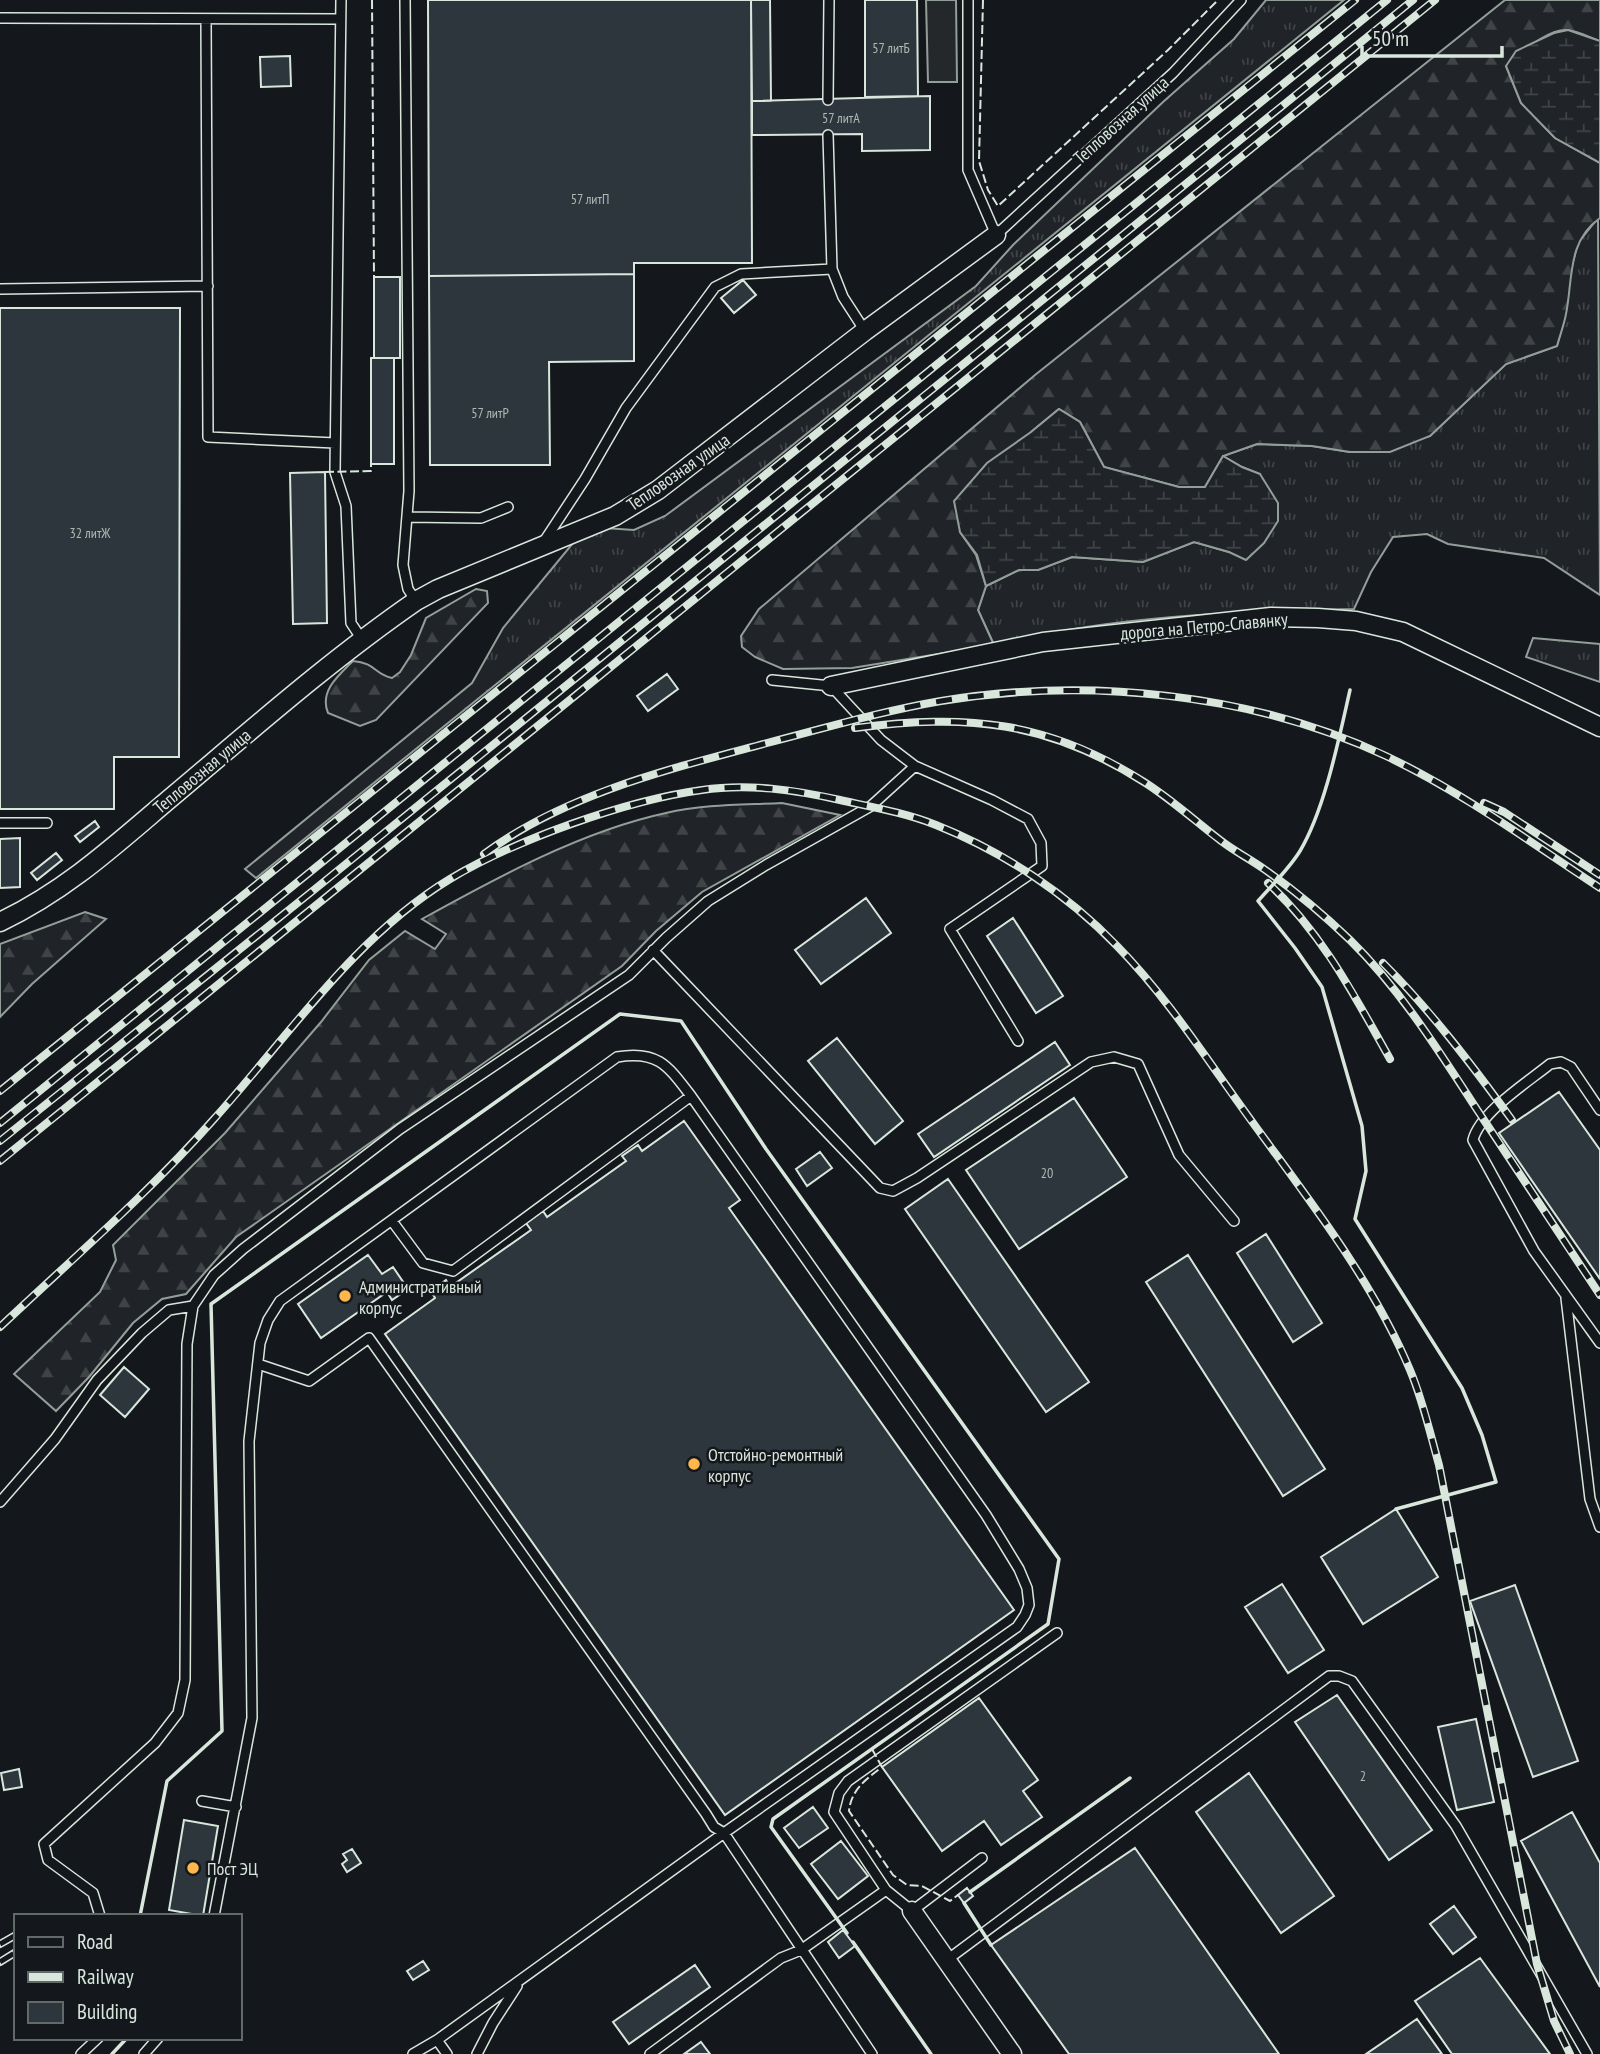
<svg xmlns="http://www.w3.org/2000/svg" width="1600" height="2054" viewBox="0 0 1600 2054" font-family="'PT Sans Narrow',sans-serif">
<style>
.grass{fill:url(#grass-tufts);stroke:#939e99;stroke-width:2}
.forest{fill:url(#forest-firs);stroke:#939e99;stroke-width:2}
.wetland{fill:url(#wetland-marsh);stroke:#939e99;stroke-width:2}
.parking{fill:#24282b;stroke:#939e99;stroke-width:2}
.building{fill:#2c363c;stroke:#d8e6dc;stroke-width:2}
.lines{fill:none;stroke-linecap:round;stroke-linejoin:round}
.lane-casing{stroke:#d8e6dc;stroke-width:12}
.street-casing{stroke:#d8e6dc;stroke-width:21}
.lane{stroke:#14181c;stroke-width:9}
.street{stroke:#14181c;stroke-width:18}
.rail-casing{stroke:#d8e6dc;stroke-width:8}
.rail{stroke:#14181c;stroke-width:5;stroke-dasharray:16;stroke-linecap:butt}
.fence{stroke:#d8e6dc;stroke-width:2;stroke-dasharray:9 3.5;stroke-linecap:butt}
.wall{stroke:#d8e6dc;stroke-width:3.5}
.poi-dot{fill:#ffb74d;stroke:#14181c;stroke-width:2.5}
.labels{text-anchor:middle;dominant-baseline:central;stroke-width:5;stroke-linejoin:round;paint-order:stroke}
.number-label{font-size:14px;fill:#adbab4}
.street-label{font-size:18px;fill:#d8e6dc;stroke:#14181c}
.poi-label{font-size:18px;fill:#d8e6dc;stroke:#14181c;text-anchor:start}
</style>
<defs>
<pattern id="grass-tufts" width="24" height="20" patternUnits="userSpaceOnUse" patternTransform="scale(1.75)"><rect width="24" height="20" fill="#202428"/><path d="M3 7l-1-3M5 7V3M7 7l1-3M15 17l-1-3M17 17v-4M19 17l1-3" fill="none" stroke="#404447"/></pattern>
<pattern id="forest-firs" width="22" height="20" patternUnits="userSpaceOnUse" patternTransform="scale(1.75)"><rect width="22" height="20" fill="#202428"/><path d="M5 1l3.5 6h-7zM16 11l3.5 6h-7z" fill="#404447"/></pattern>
<pattern id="wetland-marsh" width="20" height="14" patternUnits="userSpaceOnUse" patternTransform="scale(1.75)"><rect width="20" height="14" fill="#202428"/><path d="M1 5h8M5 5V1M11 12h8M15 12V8" fill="none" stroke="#404447"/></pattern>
</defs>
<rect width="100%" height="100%" fill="#14181c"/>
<path class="grass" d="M 1266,0 L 1344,0 L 256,878 L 245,869 L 472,683 L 503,628 L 573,543 L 604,528 L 634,530 L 665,516 L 976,286 L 1013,245 L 1163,102 L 1234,39 Z
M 1598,218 L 1600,595 L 1544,558 L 1448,544 L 1427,534 L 1393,537 L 1371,572 L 1354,609 C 1233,611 1111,616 994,645 L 978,610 L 986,586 L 1019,570 L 1038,570 L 1072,557 L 1143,562 L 1194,542 L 1229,552 L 1260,474 L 1242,467 L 1223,456 L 1257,444 L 1312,446 L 1350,452 L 1430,436 L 1506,364 L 1557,346 L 1566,312 L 1569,277 L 1578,243 Z
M 1533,638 L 1600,644 L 1600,682 L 1526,657 Z"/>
<path class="forest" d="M 1505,0 L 1600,0 L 1600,41 C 1591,38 1578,31 1568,30 C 1547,28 1521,54 1506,66 L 1521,103 L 1555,138 L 1600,163 L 1600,218 C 1567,241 1573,279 1566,314 C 1564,325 1560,335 1557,346 L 1506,364 L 1430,436 L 1390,452 L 1350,452 L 1312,446 L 1257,444 L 1223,456 L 1205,487 L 1179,487 L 1104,467 L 1080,422 L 1059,409 L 1031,432 L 960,532 L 976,555 L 986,586 L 978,610 L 994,645 L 852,668 L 783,669 L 755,657 L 742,647 L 741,636 L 759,609 L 1035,375 Z
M 476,589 L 487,591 L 488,603 L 376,720 L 360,726 L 328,713 C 319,691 339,675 353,661 C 376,663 374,674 392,678 L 400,672 L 411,655 L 426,618 Z
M 782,803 L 840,815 L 702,892 L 656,931 L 622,966 L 236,1237 L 186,1294 L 162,1299 L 133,1323 L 89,1377 L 56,1411 L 14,1374 L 100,1292 L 116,1260 L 113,1245 L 225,1133 L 321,1022 L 369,960 L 405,931 L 435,949 L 446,934 L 422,919 C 496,878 582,831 666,813 C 704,804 744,805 782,803 Z
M 85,912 L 106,919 L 32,984 L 0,1017 L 0,944 Z"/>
<path class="wetland" d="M 1568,30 L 1600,41 L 1600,163 L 1555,138 L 1521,103 L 1506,66 L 1516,51 L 1554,33 Z
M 1059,409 L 1080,422 L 1104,467 L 1179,487 L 1205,487 L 1223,456 L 1242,467 L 1260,474 L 1278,503 L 1278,521 L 1264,543 L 1246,560 L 1229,552 L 1194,542 L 1143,562 L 1072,557 L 1038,570 L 1019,570 L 986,586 L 977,555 L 960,532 L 954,501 L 987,463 L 1031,432 Z"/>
<path class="parking" d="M 926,0 L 956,0 L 957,82 L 928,82 Z"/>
<path class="building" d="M 428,0 L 751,0 L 752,263 L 634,263 L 634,274 L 429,276 Z
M 751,0 L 770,0 L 771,101 L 752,101 Z
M 865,0 L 917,0 L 918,96 L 865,97 Z
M 290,56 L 291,86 L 261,87 L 260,57 Z
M 930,96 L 930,150 L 862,151 L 862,134 L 752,135 L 752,101 Z
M 634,274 L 634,361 L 549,362 L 550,465 L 430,465 L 429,276 Z
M 374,277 L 400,277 L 400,358 L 374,358 Z
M 743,280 L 756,295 L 734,313 L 721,298 Z
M 0,308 L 180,308 L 179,757 L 114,757 L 114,809 L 0,809 Z
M 371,358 L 394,358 L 394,464 L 371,464 Z
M 325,472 L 327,623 L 293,624 L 290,473 Z
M 667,674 L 678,689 L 648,711 L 637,696 Z
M 95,821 L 99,827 L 80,842 L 75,836 Z
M 20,838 L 20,887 L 0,888 L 0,839 Z
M 56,853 L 62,860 L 37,880 L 31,873 Z
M 866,898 L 891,933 L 821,984 L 795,950 Z
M 1013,918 L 1063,996 L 1036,1013 L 987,936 Z
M 837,1038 L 903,1121 L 875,1144 L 808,1061 Z
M 1055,1042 L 1070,1065 L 934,1157 L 918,1134 Z
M 1559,1092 L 1600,1150 L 1600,1279 L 1499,1133 Z
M 1074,1098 L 1127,1177 L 1019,1249 L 966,1170 Z
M 684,1121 L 740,1200 L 729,1208 L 1014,1610 L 725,1815 L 385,1334 L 435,1298 L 431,1291 L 446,1280 L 450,1287 L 531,1230 L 526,1223 L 543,1211 L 547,1217 L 626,1161 L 622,1156 L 638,1145 L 642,1151 Z
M 820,1152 L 832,1168 L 807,1186 L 796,1169 Z
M 948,1179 L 1089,1382 L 1046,1412 L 905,1209 Z
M 1266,1234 L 1322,1323 L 1293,1342 L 1237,1253 Z
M 368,1255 L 382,1274 L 393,1267 L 408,1289 L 392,1300 L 387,1292 L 321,1338 L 298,1304 Z
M 1188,1255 L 1325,1469 L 1283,1496 L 1146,1282 Z
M 124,1367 L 149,1389 L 125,1417 L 100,1395 Z
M 1396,1509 L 1438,1577 L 1363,1624 L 1321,1557 Z
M 1282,1584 L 1324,1650 L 1288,1673 L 1245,1607 Z
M 1515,1585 L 1578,1761 L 1533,1777 L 1470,1601 Z
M 1337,1695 L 1432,1830 L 1389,1860 L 1295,1722 Z
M 979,1698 L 1038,1780 L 1023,1791 L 1042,1817 L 1001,1845 L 984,1821 L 942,1851 L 882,1767 Z
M 1476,1719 L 1494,1802 L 1457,1810 L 1438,1727 Z
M 19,1769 L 22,1787 L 4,1790 L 1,1773 Z
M 1249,1773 L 1334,1896 L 1281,1933 L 1196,1812 Z
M 813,1807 L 828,1828 L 799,1848 L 784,1828 Z
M 1572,1812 L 1600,1863 L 1600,1987 L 1521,1841 Z
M 184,1820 L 218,1826 L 203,1916 L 169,1910 Z
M 841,1841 L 868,1876 L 838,1899 L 811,1864 Z
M 1135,1848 L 1279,2054 L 1069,2054 L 991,1945 Z
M 352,1849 L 361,1863 L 347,1872 L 342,1864 L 347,1860 L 343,1854 Z
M 967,1888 L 973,1896 L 964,1903 L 958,1895 Z
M 1454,1906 L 1476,1937 L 1453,1954 L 1430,1924 Z
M 843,1930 L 855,1946 L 839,1958 L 828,1942 Z
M 1480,1958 L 1550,2054 L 1452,2054 L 1415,2001 Z
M 423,1961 L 429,1970 L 413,1980 L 407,1971 Z
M 695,1965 L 710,1987 L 629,2044 L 613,2022 Z
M 1417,2019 L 1442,2054 L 1366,2054 Z
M 701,2042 L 710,2054 L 684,2054 Z"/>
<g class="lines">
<defs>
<path id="lane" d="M 341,0 L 335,472 L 346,506 L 351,623 L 363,641
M 405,0 L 409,491 L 403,565 L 408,589 L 416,601
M 968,0 L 968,170 L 996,235 L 1173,73 L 1241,0
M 0,18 L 340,19
M 206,19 L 208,437 L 335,443
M 828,100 L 829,0
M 828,135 L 832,269 L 843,297 L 865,331
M 0,289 L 208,286
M 408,517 L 481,518 L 508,507
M 543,543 L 585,479 L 626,408 L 715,287 L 741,274 L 832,269
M 772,680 L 831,686 L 881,740 L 915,766 L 992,800 L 1028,819 L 1041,843 L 1042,866 L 950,929 L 1018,1041
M 0,823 L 47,823
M 653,950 L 880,1188 L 893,1191 L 917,1178 L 1091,1062 L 1114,1057 L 1138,1064 L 1179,1155 L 1234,1221
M 1600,1110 L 1571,1067 L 1561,1062 L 1550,1064 C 1528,1082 1480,1112 1473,1140 L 1534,1251 L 1600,1343
M 392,1221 L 423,1263 L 453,1271 L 691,1096
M 1566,1298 L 1590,1499 L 1600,1527
M 258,1364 L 309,1381 L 369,1338 L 706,1814 L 714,1827 L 724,1833 L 872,2054
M 0,1502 L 55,1439 L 97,1380 L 142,1333 L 169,1310 L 193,1306
M 202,1801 L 236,1807
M 982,1858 L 912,1911 L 886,1890 L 834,1812 L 839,1793 L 848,1781 L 1057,1633
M 100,1916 L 93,1893 L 48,1860 L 44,1844 L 155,1743 L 178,1713 L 185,1680 L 187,1344 L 193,1306 L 214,1275 L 243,1249 L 400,1129 L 629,975 L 666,938 L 708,901 L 766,865 L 871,806 L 915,766
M 214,1916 L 252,1718 L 249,1441 L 260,1343 L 268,1320 L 280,1301 L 617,1057 C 658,1050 668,1066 691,1096 L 986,1515 L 1019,1569 L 1027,1588 L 1029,1605 L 1025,1615 L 1017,1627 L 724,1833 L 437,2040 L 413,2054
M 947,1960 L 1329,1676 L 1339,1676 L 1352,1681 L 1456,1826 L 1587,2054
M 437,2040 L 447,2054
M 81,2054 L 98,2038
M 144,2054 L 158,2038
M 477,2054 L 493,2023 L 517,1986
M 650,2054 L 781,1958 L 801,1950 L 886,1890"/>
<path id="street" d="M 831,686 L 1043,642 L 1271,617 L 1318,618 L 1356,621 L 1403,632 L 1600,727
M 0,922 C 65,891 113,847 167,801 C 248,733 329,661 416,601 L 438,589 L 615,516 L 658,490 L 865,331 L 996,235
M 912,1911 L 1012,2054"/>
</defs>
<use href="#lane" class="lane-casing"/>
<use href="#street" class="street-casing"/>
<use href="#lane" class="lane"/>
<use href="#street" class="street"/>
<defs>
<path id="rail" d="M 855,728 C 967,714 1046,720 1144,782 C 1171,799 1195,821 1220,840 C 1234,851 1250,859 1264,869 C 1294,890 1324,915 1350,940 C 1399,988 1437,1048 1474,1105 C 1516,1168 1558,1232 1600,1295
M 1484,803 L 1504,812 L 1600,875
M 484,854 C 567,793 670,769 767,743 C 825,728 882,711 941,701 C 1088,677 1251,693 1386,756 C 1462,792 1530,842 1600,888
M 1268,883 C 1322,933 1354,995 1390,1059
M 1383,963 C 1431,1011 1472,1065 1512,1120
M 0,1091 L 1355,0
M 0,1123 L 1387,0
M 0,1141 L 315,889 L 1413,0
M 0,1161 L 1435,0
M 0,1327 C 72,1259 148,1194 214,1119 C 287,1038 355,936 450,879 C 515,840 627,800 702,790 C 748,783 795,790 840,800 C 872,807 906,813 936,825 C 1004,852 1067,894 1117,946 C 1170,1000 1211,1066 1256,1127 C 1312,1204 1373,1282 1410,1370 C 1423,1401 1430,1433 1439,1465 L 1537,1964 L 1554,2021 L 1570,2054
M 0,1944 L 16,1935
M 0,1962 L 16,1952"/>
</defs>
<use href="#rail" class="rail-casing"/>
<use href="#rail" class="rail"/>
<path class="fence" d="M 372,0 L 374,277
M 983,0 L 979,161 L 988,190 L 998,206 L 1168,50 L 1218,0
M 325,472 L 371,471 L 371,464
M 872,1749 L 882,1767 C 866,1779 851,1790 849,1811 L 893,1875 L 907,1885 L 922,1886 L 950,1901 L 958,1895"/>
<path class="wall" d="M 1350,690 C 1339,738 1325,809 1300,851 C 1289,869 1272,885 1258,901 L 1295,948 L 1322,987 L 1362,1126 L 1366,1171 L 1355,1219 L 1462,1388 L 1482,1435 L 1496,1482 L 1396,1509
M 970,1892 L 1130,1778
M 964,1903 L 991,1945
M 140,1916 L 167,1781 L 222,1731 L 211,1304 L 620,1014 L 681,1021 L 766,1149 L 1059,1559 L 1048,1624 L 773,1819 L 771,1827 L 847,1933
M 853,1942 L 931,2054
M 112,2054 L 127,2038"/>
</g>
<g class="poi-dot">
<circle cx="345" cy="1296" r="7"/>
<circle cx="694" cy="1464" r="7"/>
<circle cx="193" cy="1868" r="7"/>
</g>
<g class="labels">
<g class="number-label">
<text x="891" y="48">57 литБ</text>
<text x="841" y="118">57 литА</text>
<text x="590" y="199">57 литП</text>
<text x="490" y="413">57 литР</text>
<text x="90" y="533">32 литЖ</text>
<text x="1047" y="1173">20</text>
<text x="1363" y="1776">2</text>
</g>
<g class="street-label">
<text transform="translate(1121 120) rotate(-42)">Тепловозная улица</text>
<text transform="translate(678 472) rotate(-35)">Тепловозная улица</text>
<text transform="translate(1204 626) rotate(-5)">дорога на Петро-Славянку</text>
<text transform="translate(202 771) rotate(-40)">Тепловозная улица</text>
</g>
<g class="poi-label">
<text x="359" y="1286">Административный<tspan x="359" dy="21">корпус</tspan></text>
<text x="708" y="1454">Отстойно-ремонтный<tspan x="708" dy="21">корпус</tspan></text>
<text x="207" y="1868">Пост ЭЦ</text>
</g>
</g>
<rect x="14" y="1914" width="228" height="126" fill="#14181c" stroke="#626a69" stroke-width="2"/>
<rect x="28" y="1937" width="35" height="10" fill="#14181c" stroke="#626a69" stroke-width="2"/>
<text x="77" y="1949" font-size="21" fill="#d8e6dc">Road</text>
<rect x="28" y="1972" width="35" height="10" fill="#d8e6dc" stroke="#626a69" stroke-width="2"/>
<text x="77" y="1984" font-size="21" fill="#d8e6dc">Railway</text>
<rect x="28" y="2002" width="35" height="21" fill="#2c363c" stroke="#626a69" stroke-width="2"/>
<text x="77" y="2019" font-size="21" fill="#d8e6dc">Building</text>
<path d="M1362 46v10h140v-10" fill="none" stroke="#d8e6dc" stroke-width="3.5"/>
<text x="1372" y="46" font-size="21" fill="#d8e6dc" stroke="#14181c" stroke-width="5" paint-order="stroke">50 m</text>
</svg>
